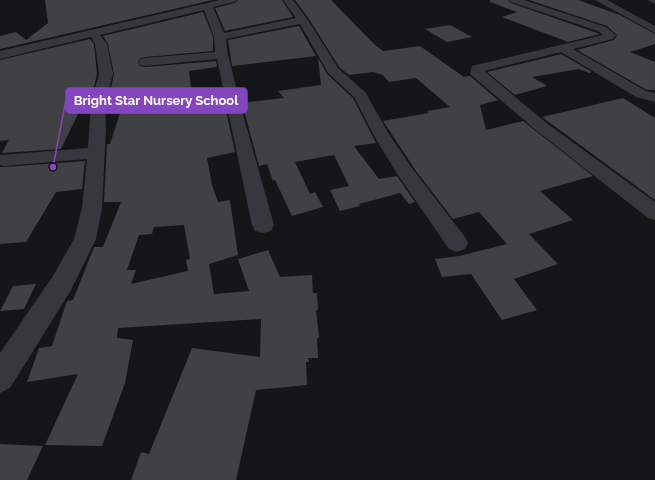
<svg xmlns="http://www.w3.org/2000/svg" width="655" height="480" viewBox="0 0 655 480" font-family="Raleway,sans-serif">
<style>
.building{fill:#404145;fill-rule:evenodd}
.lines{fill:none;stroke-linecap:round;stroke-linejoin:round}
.street{fill:#37383d;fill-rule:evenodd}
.leader{fill:none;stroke:#8446be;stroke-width:1.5}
.callout-dot{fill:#8446be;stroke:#111113;stroke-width:1.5}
.callout{fill:#8446be;stroke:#8446be;stroke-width:1.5}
.callout-label{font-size:13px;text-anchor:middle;font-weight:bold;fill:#fff}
</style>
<rect width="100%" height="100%" fill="#161618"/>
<path class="building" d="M 45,0 L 213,0 L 0,49 L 0,36 L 16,32 L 26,40 L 48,23 Z
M 238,0 L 282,0 L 293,17 L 225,31 L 215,8 L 235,3 Z
M 295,0 L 331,0 L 375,45 L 383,51 L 420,46 L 464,77 L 470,76 L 498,100 L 480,105 L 486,130 L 523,121 L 593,176 L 540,191 L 573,220 L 529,234 L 558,264 L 514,279 L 537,310 L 502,320 L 471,274 L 442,277 L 435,259 L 459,256 L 507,244 L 479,212 L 453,219 L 416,171 L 383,121 L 429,113 L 427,111 L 450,107 L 416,78 L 389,82 L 383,75 L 373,72 L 349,75 L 339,67 L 309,19 Z
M 490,0 L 508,0 L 511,3 L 600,34 L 568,42 L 502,17 L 517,12 L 490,2 Z
M 529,0 L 578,0 L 620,15 L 655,34 L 655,44 L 630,52 L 655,62 L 655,90 L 647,90 L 577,50 L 614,40 L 617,35 L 607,26 Z
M 203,12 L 213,37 L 213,51 L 145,57 L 140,58 L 138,62 L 140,66 L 145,67 L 216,61 L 217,67 L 189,71 L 193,102 L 222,98 L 223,106 L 225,106 L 235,152 L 207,158 L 212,185 L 218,202 L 230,200 L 238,255 L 209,264 L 214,294 L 249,291 L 238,259 L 268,250 L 280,277 L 312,275 L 313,293 L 317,293 L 318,310 L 316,310 L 319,338 L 317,338 L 318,358 L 308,358 L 309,362 L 306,362 L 307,385 L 256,390 L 236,480 L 131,480 L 141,452 L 149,454 L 192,348 L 260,357 L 261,319 L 118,328 L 117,338 L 133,340 L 125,383 L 102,446 L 45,445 L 78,374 L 27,382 L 39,348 L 52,346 L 67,301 L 73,300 L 94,247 L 103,247 L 121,202 L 104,202 L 107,144 L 110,144 L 123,104 L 107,106 L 114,74 L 108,44 L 103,36 ZM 184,225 L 190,259 L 186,260 L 188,271 L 131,284 L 136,270 L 127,270 L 139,235 L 152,234 L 154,227 Z
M 450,25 L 472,37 L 447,42 L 425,29 Z
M 299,26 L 316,56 L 232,66 L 228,40 Z
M 90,39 L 94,44 L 97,74 L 89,108 L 80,110 L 61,149 L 2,153 L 9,140 L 0,141 L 0,60 Z
M 561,54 L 592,72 L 589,73 L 579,69 L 532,77 L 547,86 L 515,95 L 487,72 Z
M 318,58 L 327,74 L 353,98 L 376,143 L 354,146 L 379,179 L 397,176 L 415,202 L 409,204 L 400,193 L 359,204 L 360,206 L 340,211 L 330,190 L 349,186 L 334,155 L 295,162 L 310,194 L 315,192 L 323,207 L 292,216 L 275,180 L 273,181 L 267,164 L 259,166 L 242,103 L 284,98 L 278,91 L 321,85 Z
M 623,98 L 655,118 L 655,200 L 542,117 Z
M 85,161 L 82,189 L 56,192 L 26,242 L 0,244 L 0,167 L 4,167 Z
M 36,284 L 24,309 L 0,311 L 13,286 Z
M 0,444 L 43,446 L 27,480 L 0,480 Z"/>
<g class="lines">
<path class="street" d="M 220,0 L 237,0 L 235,2 L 213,7 L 224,33 L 296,18 L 283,0 L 293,0 L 308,20 L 338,68 L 365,92 L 389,134 L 412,168 L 465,237 L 468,243 L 465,249 L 457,252 L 449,249 L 396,172 L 373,134 L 354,97 L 328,73 L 300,24 L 226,39 L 228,55 L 244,118 L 274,225 L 271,231 L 263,233 L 255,231 L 252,225 L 217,59 L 145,66 L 140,65 L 139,62 L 140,59 L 145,58 L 215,52 L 214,37 L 204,10 L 100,35 L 107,44 L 113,74 L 105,102 L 106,129 L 102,208 L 96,239 L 71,290 L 10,388 L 0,393 L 0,353 L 53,276 L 74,239 L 82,208 L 87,159 L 4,166 L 0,165 L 0,155 L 88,148 L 91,102 L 99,74 L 95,44 L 91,37 L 0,59 L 0,51 Z
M 509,0 L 524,0 L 606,27 L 616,35 L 613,39 L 573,49 L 646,91 L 655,93 L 655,102 L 636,97 L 561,52 L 484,71 L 549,125 L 655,202 L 655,220 L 648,218 L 537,131 L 470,74 L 472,66 L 603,35 L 598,31 L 511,2 Z
M 595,0 L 607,0 L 655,26 L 655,33 Z
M 647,0 L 655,0 L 655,4 Z"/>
</g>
<path class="leader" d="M53 167L66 100"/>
<circle class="callout-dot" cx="53" cy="167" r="4"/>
<rect class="callout" x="66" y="88" width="181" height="25" rx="4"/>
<g class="callout-label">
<text x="156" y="105">Bright Star Nursery School</text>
</g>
</svg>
